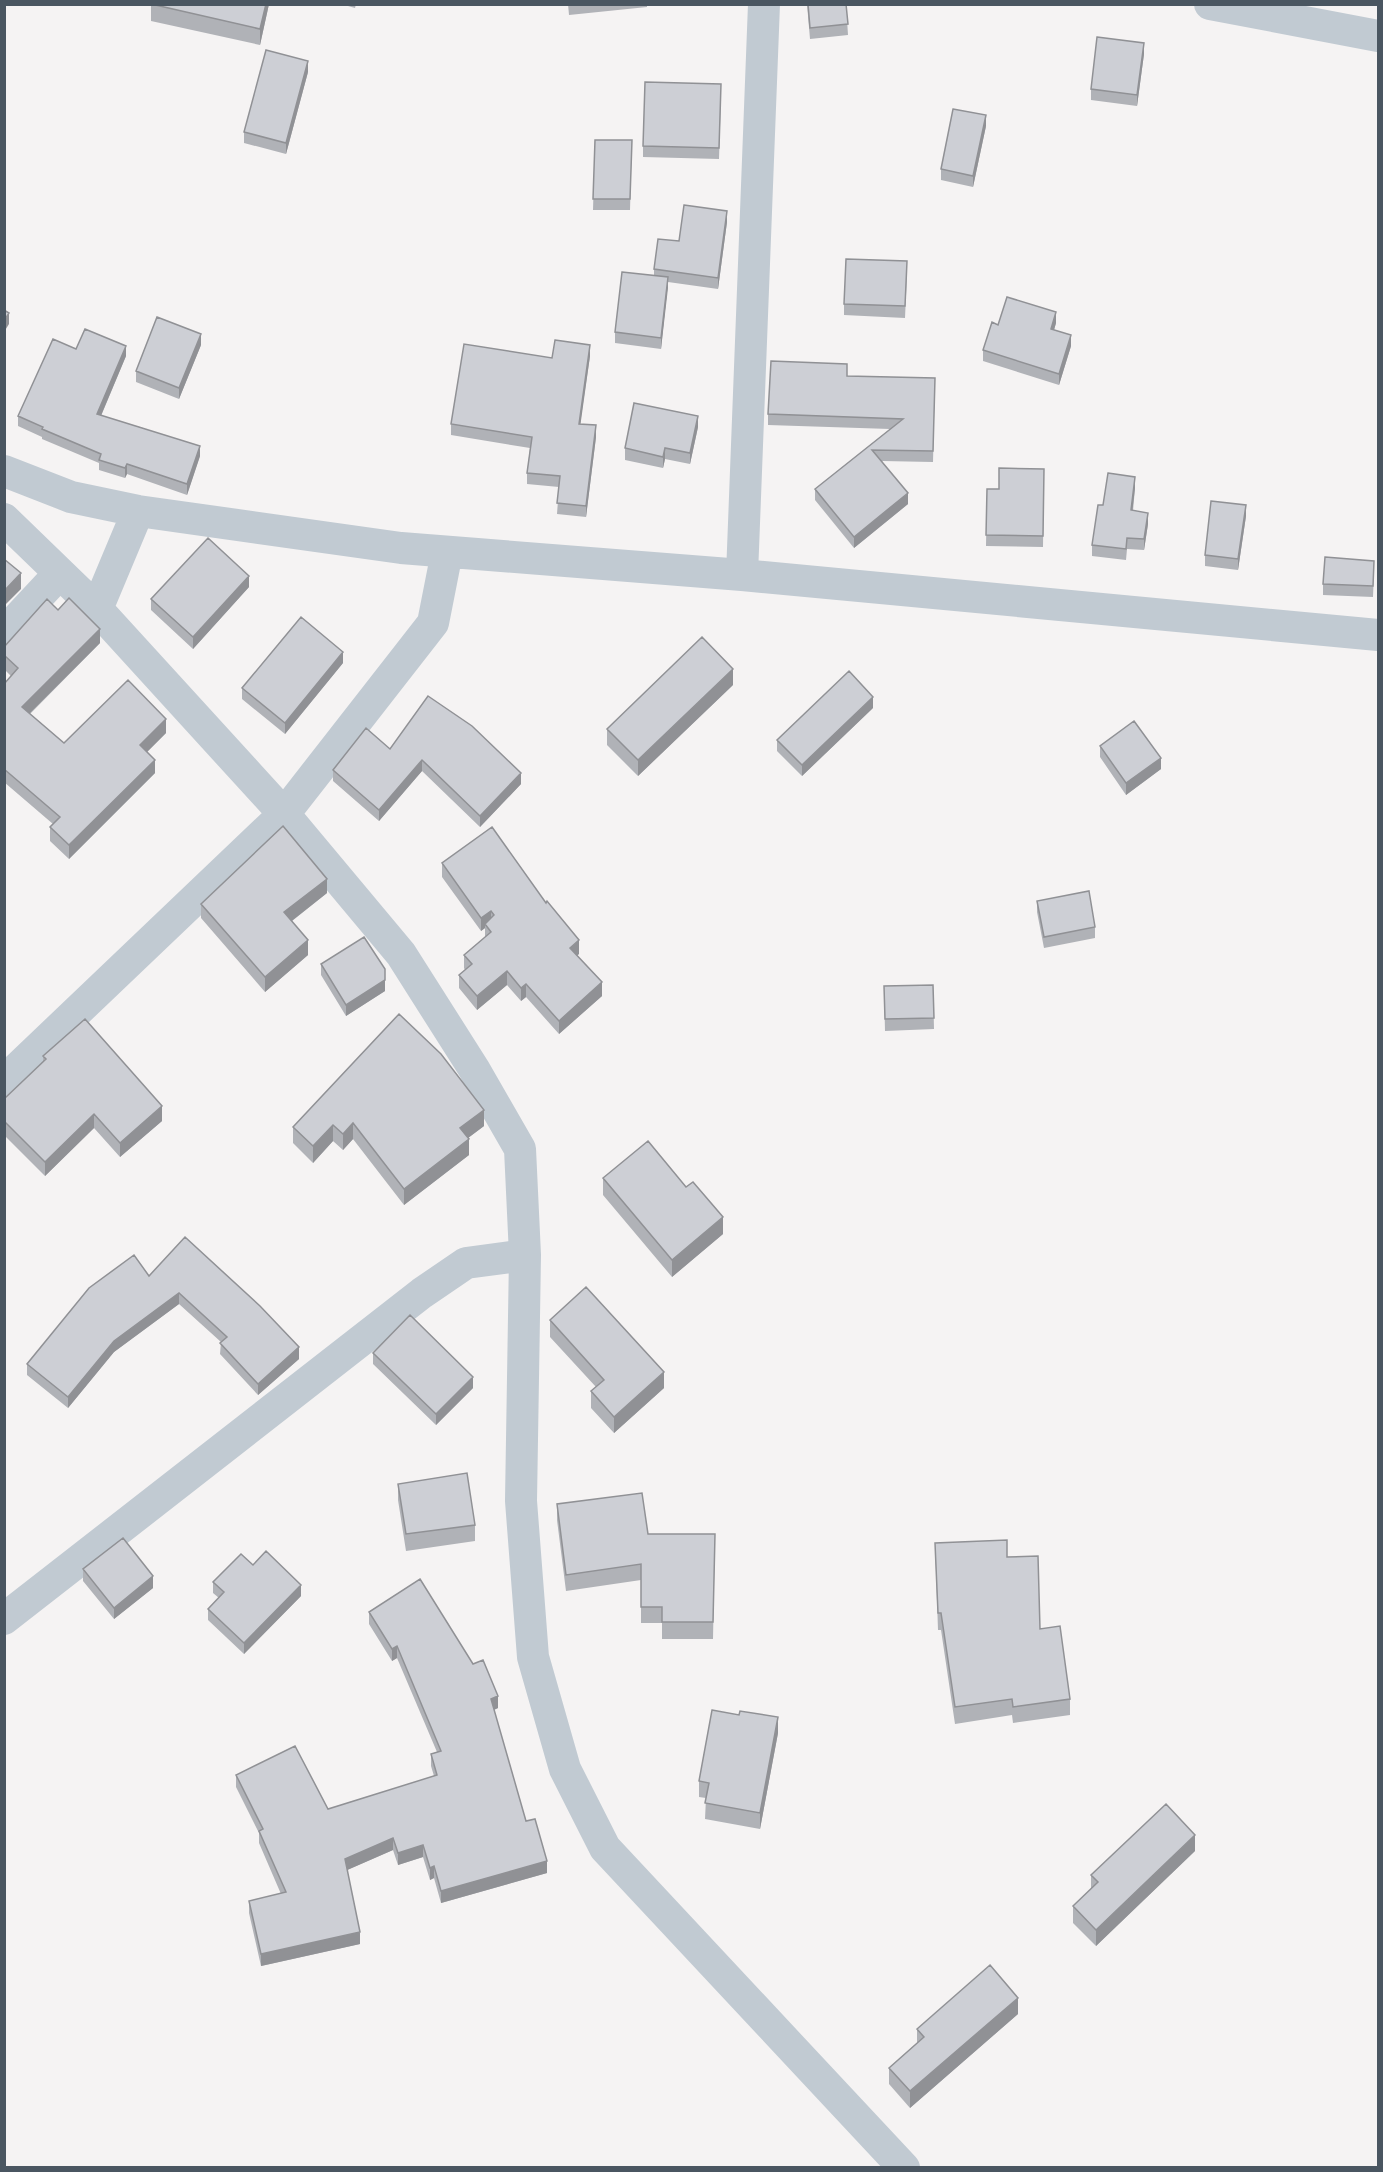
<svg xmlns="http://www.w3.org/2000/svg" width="1383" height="2172" viewBox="0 0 1383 2172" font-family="'Titillium Web',sans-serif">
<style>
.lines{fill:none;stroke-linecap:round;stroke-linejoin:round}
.minor{stroke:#c1cad2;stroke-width:32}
.wall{fill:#b0b2b7}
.shaded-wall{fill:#909195}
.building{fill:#cdcfd5;stroke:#909195;stroke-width:1.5}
</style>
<rect width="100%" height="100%" fill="#f5f3f3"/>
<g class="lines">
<path class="minor" d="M 1210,4 L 1378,36
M 4,471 L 71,497 L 138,511 L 401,548 L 742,575 L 1378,635
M 4,519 L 97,609 L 284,814 L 401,954 L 474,1069 L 520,1149 L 525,1255 L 521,1501 L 533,1657 L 565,1769 L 605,1848 L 904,2168
M 742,575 L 764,4
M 97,609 L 138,511
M 4,633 L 59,574
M 4,1081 L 284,814 L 433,623 L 447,552
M 4,1619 L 422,1293 L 466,1263 L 525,1255"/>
</g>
<path class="wall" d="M 151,4 L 269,4 L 260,45 L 151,21 Z
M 341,4 L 356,4 L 355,8 Z
M 568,4 L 647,4 L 647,7 L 569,15 Z
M 807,4 L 846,4 L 848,35 L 810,39 Z
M 1144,54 L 1137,106 L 1091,100 L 1091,89 Z
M 308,72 L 286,154 L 244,143 L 244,132 Z
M 721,95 L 719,159 L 643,157 L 643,146 Z
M 986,126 L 973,187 L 941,180 L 941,169 Z
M 595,140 L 632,140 L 630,210 L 593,210 Z
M 727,222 L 718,289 L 668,282 L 661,349 L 615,343 L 615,332 L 654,275 L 654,269 L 679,241 Z
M 907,273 L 905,318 L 844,315 L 844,304 Z
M 1056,323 L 1054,330 L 1071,346 L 1059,385 L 983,361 L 983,350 L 998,325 Z
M 201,345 L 179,399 L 136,382 L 136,371 Z
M 76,349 L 126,356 L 101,416 L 200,456 L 187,495 L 127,474 L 125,478 L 99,470 L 99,463 L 42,439 L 42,437 L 18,426 L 18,416 Z
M 590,356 L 580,424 L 596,437 L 586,517 L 557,514 L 559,487 L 527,484 L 527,473 L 530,448 L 451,435 L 451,424 L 552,358 Z
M 847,376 L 935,378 L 933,462 L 882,461 L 908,504 L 854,548 L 815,500 L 815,489 L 890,429 L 768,425 L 768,414 Z
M 698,427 L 690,464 L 665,459 L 663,468 L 625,460 L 625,448 Z
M 1044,469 L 1043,547 L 986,546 L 987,489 L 999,489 Z
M 1135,488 L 1133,511 L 1148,524 L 1144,550 L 1127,549 L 1126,560 L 1092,556 L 1092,545 L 1103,505 Z
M 1246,516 L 1238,570 L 1205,566 L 1205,555 Z
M 1374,572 L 1373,597 L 1323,595 L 1323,584 Z
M 249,587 L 193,649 L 151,610 L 151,599 Z
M 58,610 L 100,643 L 30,714 L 64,743 L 166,733 L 147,752 L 155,773 L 69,859 L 50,841 L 50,827 L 53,824 L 4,782 L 4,684 L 11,676 L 4,669 L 4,647 Z
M 343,663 L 285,734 L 242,699 L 242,688 Z
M 733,685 L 638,776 L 607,745 L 607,729 Z
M 873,708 L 802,776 L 777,751 L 777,740 Z
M 1100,746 L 1161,769 L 1126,795 L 1100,757 Z
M 390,749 L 521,784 L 480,827 L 422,771 L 379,821 L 333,781 L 333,770 Z
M 442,863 L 579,954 L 577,955 L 602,996 L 559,1034 L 526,997 L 521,1001 L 507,985 L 477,1010 L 459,988 L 459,975 L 465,970 L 464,968 L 464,955 L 485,937 L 485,928 L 481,931 L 442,877 Z
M 327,893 L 292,921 L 308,955 L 265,992 L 201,918 L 201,904 Z
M 1037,901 L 1095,927 L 1095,938 L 1044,948 L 1037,912 Z
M 321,964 L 385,991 L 346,1016 L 321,975 Z
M 933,985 L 934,1029 L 885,1031 L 884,986 Z
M 399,1014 L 484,1126 L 468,1138 L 469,1155 L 404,1205 L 353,1139 L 343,1150 L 333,1141 L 313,1163 L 293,1143 L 293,1127 Z
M 43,1056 L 162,1121 L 120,1157 L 94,1128 L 45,1176 L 4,1135 L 4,1099 L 43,1062 Z
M 603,1178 L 686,1187 L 723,1234 L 672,1277 L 603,1195 Z
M 149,1276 L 299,1359 L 258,1395 L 220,1354 L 221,1342 L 179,1304 L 114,1352 L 68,1408 L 27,1375 L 27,1364 Z
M 550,1320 L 664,1388 L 614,1433 L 591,1408 L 591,1391 L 596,1387 L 550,1337 Z
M 373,1353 L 473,1388 L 436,1425 L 373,1364 Z
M 398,1484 L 475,1525 L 475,1541 L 406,1551 L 398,1500 Z
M 557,1504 L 648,1534 L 715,1534 L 713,1639 L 662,1639 L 662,1623 L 641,1623 L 641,1580 L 566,1591 L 557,1520 Z
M 935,1543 L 1007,1557 L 1040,1629 L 1070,1699 L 1070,1715 L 1013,1723 L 1012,1715 L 955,1724 L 941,1630 L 938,1630 Z
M 253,1565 L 301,1596 L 244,1654 L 208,1620 L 208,1609 L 219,1598 L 213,1593 L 213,1582 Z
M 83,1569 L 153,1588 L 114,1619 L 83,1581 Z
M 369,1612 L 498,1708 L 494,1710 L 526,1821 L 547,1873 L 441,1903 L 434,1878 L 430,1880 L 423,1857 L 398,1865 L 393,1850 L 347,1870 L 360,1944 L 261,1966 L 249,1913 L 249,1901 L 281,1894 L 259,1843 L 259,1833 L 236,1787 L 236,1775 L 328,1809 L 434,1776 L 431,1766 L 431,1754 L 437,1752 L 397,1658 L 392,1661 L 369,1624 Z
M 778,1733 L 760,1829 L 705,1819 L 706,1798 L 699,1797 L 699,1781 Z
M 1195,1851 L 1096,1946 L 1073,1923 L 1073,1906 L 1091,1889 L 1091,1875 Z
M 1018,2014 L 910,2108 L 889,2084 L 889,2068 L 917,2043 L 917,2029 Z"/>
<path class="shaded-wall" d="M 266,4 L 269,4 L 260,45 L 260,29 Z
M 1144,43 L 1144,54 L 1137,106 L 1137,95 Z
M 308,61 L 308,72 L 286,154 L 286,143 Z
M 986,115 L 986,126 L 973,187 L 973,176 Z
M 727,211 L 727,222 L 718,289 L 718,278 Z
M 668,277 L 668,288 L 661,349 L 661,338 Z
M 1056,312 L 1056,323 L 1051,340 L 1051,329 Z
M 9,313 L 9,324 L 4,332 L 4,321 Z
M 201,334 L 201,345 L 179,399 L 179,388 Z
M 1071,335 L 1071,346 L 1059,385 L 1059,374 Z
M 590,345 L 590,356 L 579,435 L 579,424 Z
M 126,346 L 126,356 L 97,425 L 97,414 Z
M 698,416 L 698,427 L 690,464 L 690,453 Z
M 596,425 L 596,437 L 586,517 L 586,506 Z
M 200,446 L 200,456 L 187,495 L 187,484 Z
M 665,448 L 665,459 L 663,468 L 663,457 Z
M 127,464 L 127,474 L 125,478 L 125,468 Z
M 1135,477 L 1135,488 L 1131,522 L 1131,510 Z
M 908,493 L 908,504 L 854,548 L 854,537 Z
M 1246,505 L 1246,516 L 1238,570 L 1238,559 Z
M 1148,513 L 1148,524 L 1144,550 L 1144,539 Z
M 21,573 L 21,589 L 4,606 L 4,591 Z
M 249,576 L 249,587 L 193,649 L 193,637 Z
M 100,629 L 100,643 L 22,721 L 22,707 Z
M 343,652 L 343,663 L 285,734 L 285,723 Z
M 733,669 L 733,685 L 638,776 L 638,760 Z
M 873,697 L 873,708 L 802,776 L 802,765 Z
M 166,719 L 166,733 L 140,759 L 140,745 Z
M 1161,758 L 1161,769 L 1126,795 L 1126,783 Z
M 155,760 L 155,773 L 69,859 L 69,845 Z
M 422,760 L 422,771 L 379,821 L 379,810 Z
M 521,773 L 521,784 L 480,827 L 480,816 Z
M 327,879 L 327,893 L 284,927 L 284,912 Z
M 491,911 L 491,925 L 485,924 L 485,928 L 481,931 L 481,918 Z
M 308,940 L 308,955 L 265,992 L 265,977 Z
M 579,940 L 579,954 L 570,961 L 570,948 Z
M 507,971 L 507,985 L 477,1010 L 477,996 Z
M 385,980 L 385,991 L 346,1016 L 346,1005 Z
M 602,982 L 602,996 L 559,1034 L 559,1021 Z
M 526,984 L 526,997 L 521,1001 L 521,988 Z
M 162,1106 L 162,1121 L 120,1157 L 120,1143 Z
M 484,1110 L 484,1126 L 460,1144 L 460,1128 Z
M 94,1114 L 94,1128 L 45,1176 L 45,1162 Z
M 353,1123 L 353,1139 L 343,1150 L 343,1134 Z
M 333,1125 L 333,1141 L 313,1163 L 313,1146 Z
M 469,1139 L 469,1155 L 404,1205 L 404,1189 Z
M 723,1217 L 723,1234 L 672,1277 L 672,1260 Z
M 179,1293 L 179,1304 L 114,1352 L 68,1408 L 68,1397 L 114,1341 Z
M 299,1347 L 299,1359 L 258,1395 L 258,1384 Z
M 664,1372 L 664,1388 L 614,1433 L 614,1417 Z
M 473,1377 L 473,1388 L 436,1425 L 436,1414 Z
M 153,1576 L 153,1588 L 114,1619 L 114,1608 Z
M 301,1585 L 301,1596 L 244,1654 L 244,1643 Z
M 397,1646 L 397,1658 L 392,1661 L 392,1649 Z
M 498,1696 L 498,1708 L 491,1711 L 491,1699 Z
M 778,1717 L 778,1733 L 760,1829 L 760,1813 Z
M 1195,1835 L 1195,1851 L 1096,1946 L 1096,1930 Z
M 393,1838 L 393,1850 L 345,1871 L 345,1859 Z
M 423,1845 L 423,1857 L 398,1865 L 398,1853 Z
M 547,1861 L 547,1873 L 441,1903 L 441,1891 Z
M 434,1866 L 434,1878 L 430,1880 L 430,1868 Z
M 360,1932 L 360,1944 L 261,1966 L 261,1954 Z
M 1018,1998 L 1018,2014 L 910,2108 L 910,2091 Z"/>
<path class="building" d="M 151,4 L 266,4 L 260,29 Z
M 808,4 L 846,4 L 848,24 L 810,28 Z
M 1097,37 L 1144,43 L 1137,95 L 1091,89 Z
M 266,50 L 308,61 L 286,143 L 244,132 Z
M 645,82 L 721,84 L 719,148 L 643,146 Z
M 953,109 L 986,115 L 973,176 L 941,169 Z
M 595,140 L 632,140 L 630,199 L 593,199 Z
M 684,205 L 727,211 L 718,278 L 654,269 L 658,239 L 679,241 Z
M 846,259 L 907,261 L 905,306 L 844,304 Z
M 622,272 L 668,277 L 661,338 L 615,332 Z
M 1007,297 L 1056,312 L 1051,329 L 1071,335 L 1059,374 L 983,350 L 992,322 L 998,325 Z
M 4,310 L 9,313 L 4,321 Z
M 157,317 L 201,334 L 179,388 L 136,371 Z
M 85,329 L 126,346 L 97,414 L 200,446 L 187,484 L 127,464 L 125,468 L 99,460 L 101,454 L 42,429 L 43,427 L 18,416 L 53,339 L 76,349 Z
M 555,340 L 590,345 L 579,424 L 596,425 L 586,506 L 557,503 L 560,476 L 527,473 L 532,437 L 451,424 L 464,344 L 552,358 Z
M 771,361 L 847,364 L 847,376 L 935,378 L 933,451 L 872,450 L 908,493 L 854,537 L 815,489 L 903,419 L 768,414 Z
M 634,403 L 698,416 L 690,453 L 665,448 L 663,457 L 625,448 Z
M 999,468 L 1044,469 L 1043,536 L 986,535 L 987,489 L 999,489 Z
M 1108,473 L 1135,477 L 1131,510 L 1148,513 L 1144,539 L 1127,538 L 1126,549 L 1092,545 L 1098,505 L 1103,505 Z
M 1211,501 L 1246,505 L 1238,559 L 1205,555 Z
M 208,538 L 249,576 L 193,637 L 151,599 Z
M 1325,557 L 1374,561 L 1373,586 L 1323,584 Z
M 4,559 L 21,573 L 4,591 Z
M 69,598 L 100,629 L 22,707 L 64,743 L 128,680 L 166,719 L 140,745 L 155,760 L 69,845 L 50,827 L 60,817 L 4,769 L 4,684 L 18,668 L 4,655 L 4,647 L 47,599 L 58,610 Z
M 301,617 L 343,652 L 285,723 L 242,688 Z
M 702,637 L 733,669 L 638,760 L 607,729 Z
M 849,671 L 873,697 L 802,765 L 777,740 Z
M 428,696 L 472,726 L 521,773 L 480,816 L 422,760 L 379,810 L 333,770 L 366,728 L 390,749 Z
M 1134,721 L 1161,758 L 1126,783 L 1100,746 Z
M 283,826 L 327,879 L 284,912 L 308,940 L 265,977 L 201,904 Z
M 492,827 L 546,903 L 547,901 L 579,940 L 570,948 L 602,982 L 559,1021 L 526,984 L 521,988 L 507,971 L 477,996 L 459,975 L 472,964 L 464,955 L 491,932 L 485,924 L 494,915 L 491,911 L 481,918 L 442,863 Z
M 1089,891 L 1095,927 L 1044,937 L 1037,901 Z
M 364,937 L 385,969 L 385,980 L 346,1005 L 321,964 Z
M 933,985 L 934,1018 L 885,1019 L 884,986 Z
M 399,1014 L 441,1054 L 484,1110 L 460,1128 L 469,1139 L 404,1189 L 353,1123 L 343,1134 L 333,1125 L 313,1146 L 293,1127 Z
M 85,1019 L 162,1106 L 120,1143 L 94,1114 L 45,1162 L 4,1121 L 4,1099 L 46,1059 L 43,1056 Z
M 648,1141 L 686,1187 L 693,1182 L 723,1217 L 672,1260 L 603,1178 Z
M 185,1237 L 260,1306 L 299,1347 L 258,1384 L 220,1343 L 227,1337 L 179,1293 L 114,1341 L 68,1397 L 27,1364 L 89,1288 L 134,1255 L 149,1276 Z
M 586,1287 L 664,1372 L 614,1417 L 591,1391 L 604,1380 L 550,1320 Z
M 410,1315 L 473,1377 L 436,1414 L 373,1353 Z
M 467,1473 L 475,1525 L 406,1534 L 398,1484 Z
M 642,1493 L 648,1534 L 715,1534 L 713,1622 L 662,1622 L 662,1607 L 641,1607 L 641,1564 L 566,1575 L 557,1504 Z
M 123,1538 L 153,1576 L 114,1608 L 83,1569 Z
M 1007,1540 L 1007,1557 L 1038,1556 L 1040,1629 L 1060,1626 L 1070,1699 L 1013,1707 L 1012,1699 L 955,1707 L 941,1613 L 938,1613 L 935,1543 Z
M 266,1551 L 301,1585 L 244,1643 L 208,1609 L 224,1592 L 213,1582 L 241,1554 L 253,1565 Z
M 420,1579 L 473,1664 L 483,1660 L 498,1696 L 491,1699 L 526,1821 L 535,1819 L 547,1861 L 441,1891 L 434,1866 L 430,1868 L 423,1845 L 398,1853 L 393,1838 L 345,1859 L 360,1932 L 261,1954 L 249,1901 L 286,1892 L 259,1831 L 263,1829 L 236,1775 L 295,1746 L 328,1809 L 437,1775 L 431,1754 L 441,1751 L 397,1646 L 392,1649 L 369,1612 Z
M 712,1710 L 739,1715 L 740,1711 L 778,1717 L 760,1813 L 705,1803 L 709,1783 L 699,1781 Z
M 1166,1804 L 1195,1835 L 1096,1930 L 1073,1906 L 1098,1882 L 1091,1875 Z
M 990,1965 L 1018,1998 L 910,2091 L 889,2068 L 924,2037 L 917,2029 Z"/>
<rect width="1383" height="2172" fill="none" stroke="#4a5661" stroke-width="12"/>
</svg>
